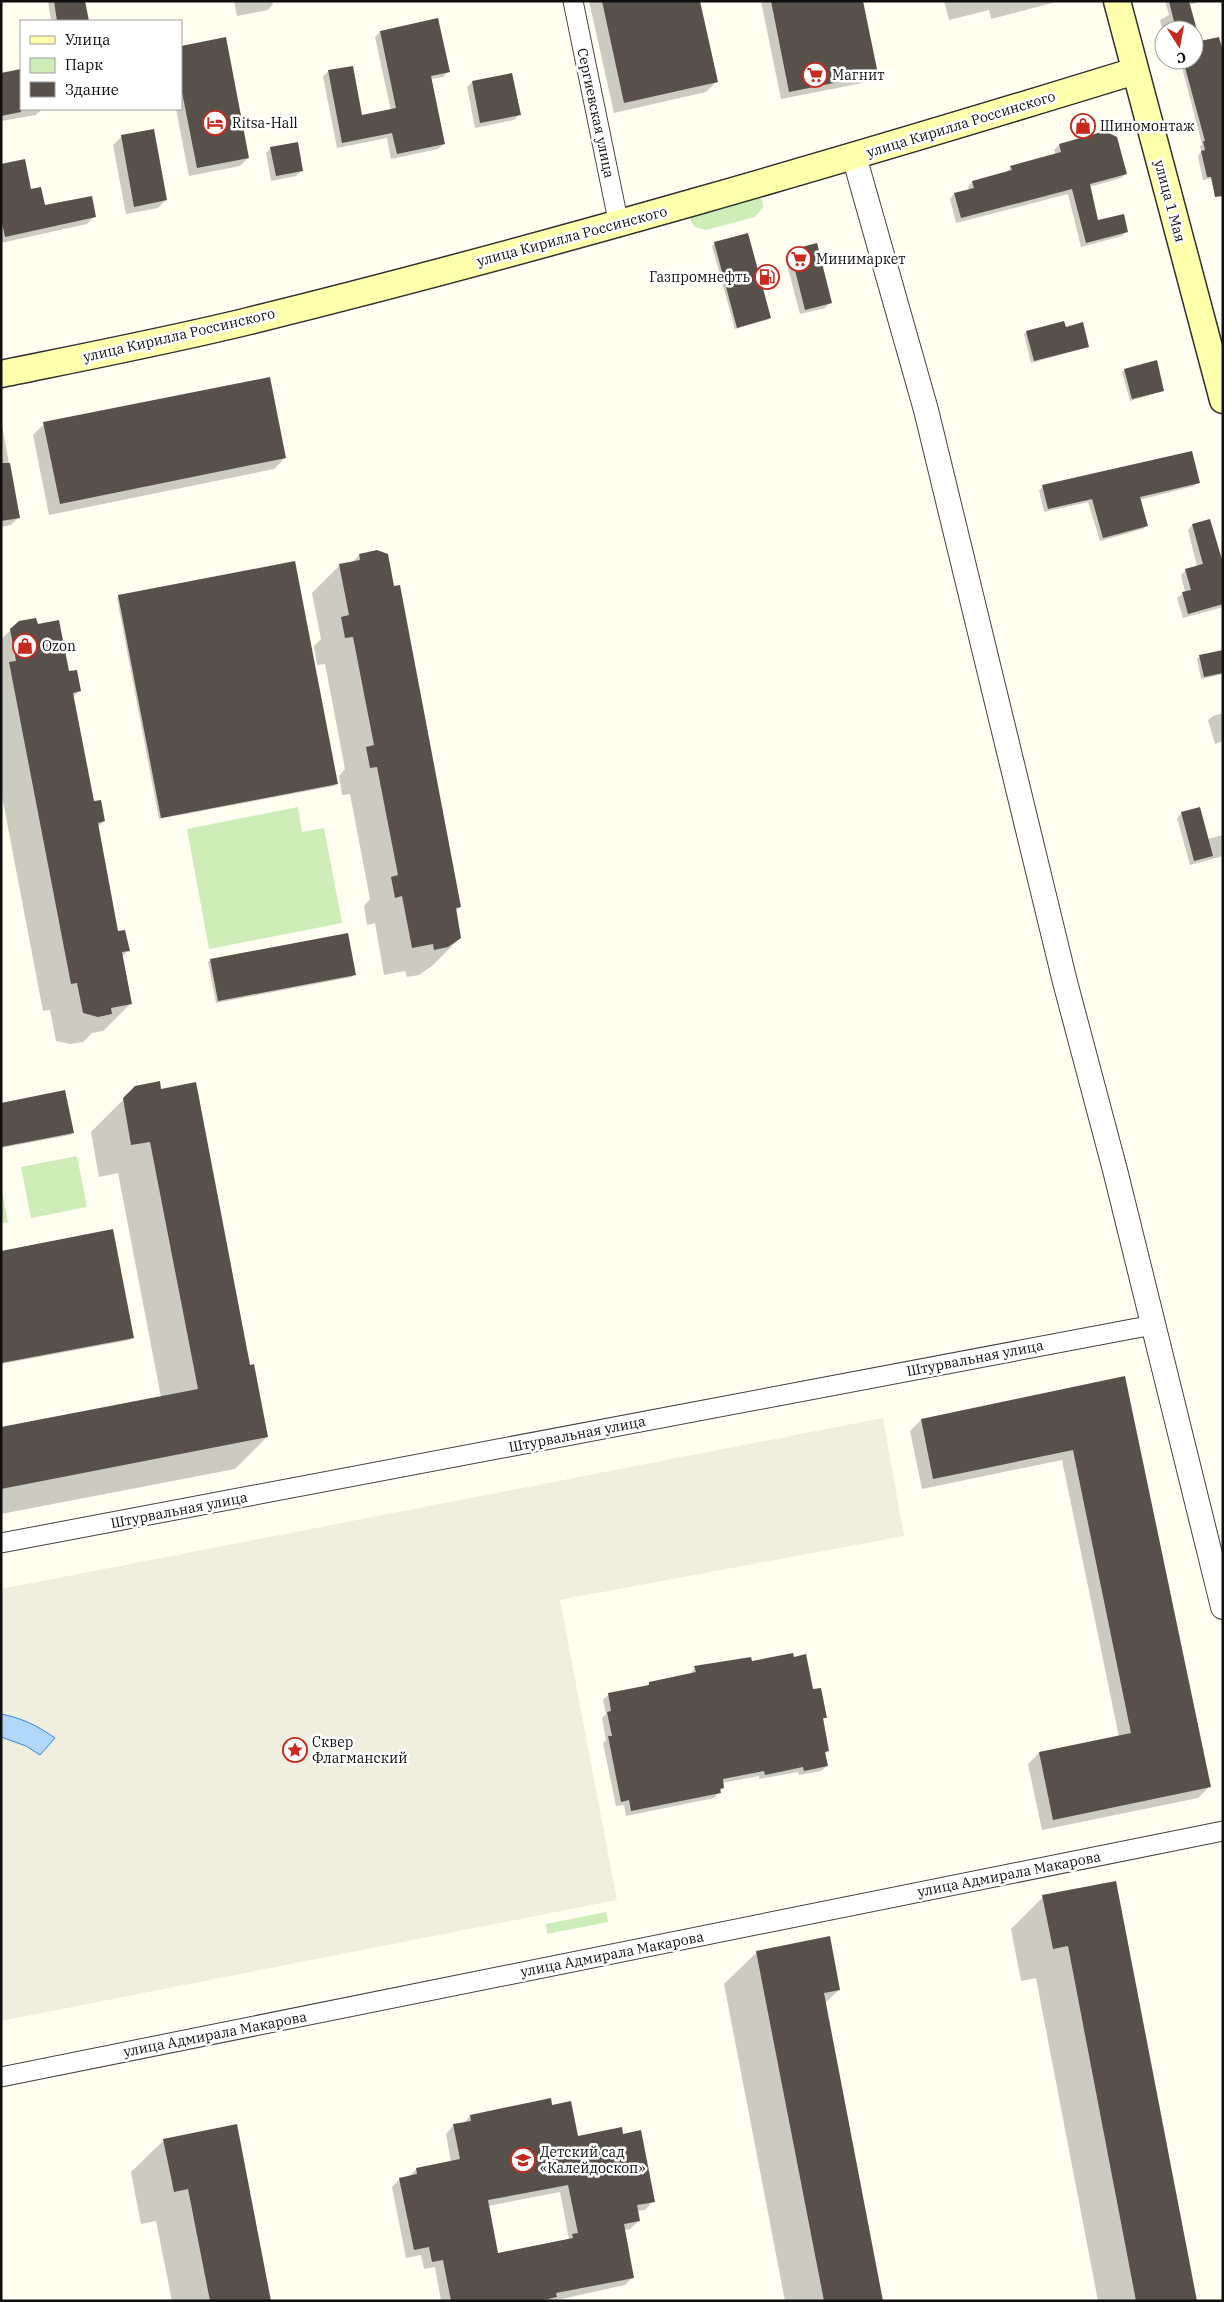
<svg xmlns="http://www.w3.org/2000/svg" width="1224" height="2302" viewBox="0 0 1224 2302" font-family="'IBM Plex Serif',serif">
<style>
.green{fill:#cdecb8}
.plaza{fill:#f0eedf}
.water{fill:#b2d7fa;stroke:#3584d5}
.shadow{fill:#0003;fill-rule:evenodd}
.building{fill:#58514b;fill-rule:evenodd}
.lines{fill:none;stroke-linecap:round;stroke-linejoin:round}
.minor-casing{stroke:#424242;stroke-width:21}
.tertiary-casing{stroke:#424242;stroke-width:26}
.secondary-casing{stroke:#313131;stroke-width:29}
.minor{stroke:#fff;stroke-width:19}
.tertiary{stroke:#fff;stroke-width:24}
.secondary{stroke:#ffffac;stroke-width:26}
.labels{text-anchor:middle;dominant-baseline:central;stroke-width:5;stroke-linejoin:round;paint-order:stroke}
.poi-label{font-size:14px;fill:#0f0f0f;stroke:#fff;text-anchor:start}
.street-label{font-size:14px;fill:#0f0f0f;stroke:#fff}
</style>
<rect width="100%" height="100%" fill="#fffef1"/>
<path class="green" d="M 758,197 L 762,199 L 763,207 L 755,217 L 706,230 L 695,227 L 691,222 L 691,212 Z
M 298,807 L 302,832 L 324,828 L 342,923 L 209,949 L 187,829 Z
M 77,1156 L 87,1207 L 31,1218 L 21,1167 Z
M 1,1186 L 8,1222 L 1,1223 Z
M 606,1912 L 608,1922 L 547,1934 L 546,1924 Z"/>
<path class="plaza" d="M 883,1418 L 904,1536 L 560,1600 L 617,1900 L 1,2021 L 1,1589 Z"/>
<path class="water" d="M 1,1714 C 22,1718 38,1726 55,1738 L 40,1755 L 26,1746 L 1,1737 Z"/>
<path class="shadow" d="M 48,1 L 84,1 L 88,21 L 51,21 Z
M 234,1 L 272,1 L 273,4 L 268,10 L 237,16 Z
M 589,1 L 699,1 L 716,82 L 706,92 L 614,113 Z
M 761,1 L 862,1 L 876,74 L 868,82 L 781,99 Z
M 944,1 L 1060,1 L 991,19 L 989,10 L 949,20 Z
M 1165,1 L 1202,1 L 1189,5 L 1199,43 L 1223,176 L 1203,180 L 1198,156 L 1201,152 L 1200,146 L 1202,144 L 1180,60 L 1194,60 L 1194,30 L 1164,30 L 1164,36 L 1160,20 L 1169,15 Z
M 380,32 L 449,71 L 443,77 L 431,79 L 444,144 L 438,149 L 391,159 L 387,138 L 337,148 L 323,76 L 329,71 L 361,117 L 391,111 L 375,37 Z
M 181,47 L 248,158 L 240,166 L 189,176 L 176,109 L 181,109 Z
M 21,71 L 21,109 L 42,109 L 36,115 L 1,121 L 1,74 Z
M 472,82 L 519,115 L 514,120 L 475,128 L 467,87 Z
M 122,136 L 166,200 L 158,208 L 126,214 L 113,145 Z
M 1059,145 L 1126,174 L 1121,178 L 1089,187 L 1097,222 L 1127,231 L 1122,236 L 1081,247 L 1068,194 L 956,223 L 950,199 L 954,194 L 969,190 L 968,187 L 972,182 L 1006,172 L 1011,167 L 1056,155 L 1054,150 Z
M 271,148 L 302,170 L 296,176 L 271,181 L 266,153 Z
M 1,165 L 30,190 L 44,206 L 95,216 L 87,224 L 1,243 Z
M 715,243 L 770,318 L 767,320 L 735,329 L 712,246 Z
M 791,251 L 831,302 L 825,308 L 800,314 L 785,257 Z
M 1065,328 L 1088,347 L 1031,363 L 1024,334 L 1026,332 Z
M 1125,370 L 1163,391 L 1130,401 L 1122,372 Z
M 1,420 L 19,517 L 11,525 L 1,527 Z
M 44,424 L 285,458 L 274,469 L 49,515 L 33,435 Z
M 1198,482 L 1194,486 L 1139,500 L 1146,526 L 1143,529 L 1100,541 L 1088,502 L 1044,512 L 1039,490 L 1043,487 Z
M 1192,525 L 1223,568 L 1223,607 L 1183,618 L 1177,598 L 1185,592 L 1181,575 L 1186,570 L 1197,566 L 1188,530 Z
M 359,555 L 460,907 L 455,912 L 460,938 L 432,966 L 419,975 L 407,977 L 405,971 L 384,975 L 375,923 L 367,925 L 364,906 L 370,899 L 350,794 L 342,795 L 339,776 L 345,769 L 325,664 L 317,665 L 314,646 L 321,639 L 312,593 L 340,565 L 352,563 Z
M 119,596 L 336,783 L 334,786 L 159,819 L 117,598 Z
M 37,625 L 79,691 L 72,698 L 93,803 L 104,821 L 97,828 L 117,933 L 128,950 L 122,957 L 131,1003 L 103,1031 L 92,1033 L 83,1042 L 70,1044 L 56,1041 L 50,1010 L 43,1011 L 1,791 L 1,639 L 11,630 Z
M 1223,651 L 1223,674 L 1201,679 L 1197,658 Z
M 1223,713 L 1223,741 L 1215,744 L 1208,720 L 1213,716 Z
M 1182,813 L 1208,839 L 1223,835 L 1223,856 L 1190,865 L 1177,818 Z
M 211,960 L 354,975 L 352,977 L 216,1003 L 208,962 Z
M 136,1087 L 250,1366 L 267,1437 L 235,1469 L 1,1514 L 1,1428 L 161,1397 L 118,1173 L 99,1177 L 91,1132 Z
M 1,1104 L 72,1133 L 70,1135 L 1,1148 Z
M 1,1252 L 132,1337 L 130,1340 L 1,1364 Z
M 1124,1378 L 1209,1787 L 1198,1798 L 1042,1830 L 1028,1764 L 1039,1753 L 1119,1737 L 1062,1460 L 922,1489 L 910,1431 L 921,1420 Z
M 751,1662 L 812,1691 L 825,1717 L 822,1721 L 828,1751 L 824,1754 L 827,1766 L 821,1771 L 799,1775 L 798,1772 L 759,1779 L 759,1776 L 722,1783 L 723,1788 L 714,1798 L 626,1816 L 624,1805 L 616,1806 L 603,1743 L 606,1740 L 602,1718 L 606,1714 L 603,1700 L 608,1695 L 646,1687 L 649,1684 L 690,1674 L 695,1668 Z
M 1115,1883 L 1196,2301 L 1098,2301 L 1036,1978 L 1021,1981 L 1011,1929 L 1043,1897 Z
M 757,1952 L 839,1990 L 825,2003 L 882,2301 L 785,2301 L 724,1984 Z
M 551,2106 L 577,2138 L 653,2201 L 645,2210 L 637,2211 L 639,2221 L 630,2229 L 624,2230 L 633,2277 L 625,2285 L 552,2301 L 441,2301 L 435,2267 L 424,2269 L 421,2255 L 406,2258 L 392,2187 L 400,2179 L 408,2177 L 417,2169 L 451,2162 L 446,2134 L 454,2125 L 463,2124 L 470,2116 ZM 560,2192 L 569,2239 L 497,2254 L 488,2206 Z
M 164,2140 L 270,2301 L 172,2301 L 156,2221 L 141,2224 L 131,2172 Z"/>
<path class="building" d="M 54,1 L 85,1 L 89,21 L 57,21 Z
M 602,1 L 700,1 L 718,82 L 624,103 Z
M 771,1 L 863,1 L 878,74 L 789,92 Z
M 1169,1 L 1189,1 L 1200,41 L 1219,37 L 1223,51 L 1223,196 L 1215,197 L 1211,177 L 1207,177 L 1201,151 L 1205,150 L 1203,141 L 1205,141 L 1183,60 L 1194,60 L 1194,30 L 1176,30 Z
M 438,18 L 450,72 L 431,76 L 445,144 L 397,154 L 392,133 L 342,143 L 328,70 L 353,66 L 362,115 L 396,108 L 380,31 Z
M 226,37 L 249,158 L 197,168 L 181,87 L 181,46 Z
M 21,69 L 21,112 L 1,116 L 1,73 Z
M 512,73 L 521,115 L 480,123 L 472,81 Z
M 154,129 L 167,200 L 134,207 L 121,135 Z
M 1105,131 L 1117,137 L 1127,174 L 1090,184 L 1098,220 L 1124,214 L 1128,232 L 1086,243 L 1072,189 L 961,218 L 954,193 L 974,188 L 972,181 L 1012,170 L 1010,166 L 1061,152 L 1059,144 Z
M 298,142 L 303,171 L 276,176 L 270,147 Z
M 25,159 L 31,189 L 41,187 L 45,205 L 92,196 L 96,217 L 5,237 L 1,218 L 1,164 Z
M 748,233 L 771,318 L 737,328 L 714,242 Z
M 817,243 L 832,303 L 805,310 L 790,250 Z
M 1064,321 L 1066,327 L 1083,322 L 1089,347 L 1034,361 L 1026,331 Z
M 1157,360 L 1164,391 L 1132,399 L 1124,369 Z
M 270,377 L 286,458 L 60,504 L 43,422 Z
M 1192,451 L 1200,483 L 1140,497 L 1148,526 L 1103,538 L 1092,499 L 1048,509 L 1042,485 Z
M 1,463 L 10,463 L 20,518 L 1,521 Z
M 1210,519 L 1223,563 L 1223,604 L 1188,614 L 1182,592 L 1191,590 L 1185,569 L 1203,564 L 1192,524 Z
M 377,550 L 388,554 L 394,586 L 400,585 L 461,907 L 456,908 L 461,938 L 448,947 L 434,950 L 433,944 L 412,948 L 402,896 L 395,898 L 391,877 L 398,875 L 377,767 L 370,768 L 366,747 L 374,745 L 353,637 L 345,638 L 341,617 L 349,615 L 339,564 L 360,560 L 359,554 Z
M 295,561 L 338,784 L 161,818 L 118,595 Z
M 36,618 L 38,624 L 59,620 L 69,671 L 77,670 L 81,691 L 73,693 L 94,801 L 101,800 L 105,821 L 98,823 L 118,931 L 125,930 L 130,951 L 122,952 L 132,1004 L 111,1008 L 112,1014 L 98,1017 L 83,1013 L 77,983 L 71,984 L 9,662 L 16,661 L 10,629 L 19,621 Z
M 1223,650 L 1223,673 L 1204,677 L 1199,655 Z
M 1200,807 L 1213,856 L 1194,861 L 1181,812 Z
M 348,933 L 356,975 L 218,1001 L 210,959 Z
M 160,1081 L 161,1089 L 196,1082 L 250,1365 L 254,1364 L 268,1437 L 1,1489 L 1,1427 L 198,1389 L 150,1142 L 131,1145 L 123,1098 L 135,1086 Z
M 65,1090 L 74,1133 L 1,1147 L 1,1103 Z
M 113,1229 L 134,1338 L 1,1363 L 1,1251 Z
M 1125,1376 L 1211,1787 L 1053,1820 L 1039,1752 L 1131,1733 L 1073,1450 L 933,1479 L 921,1419 Z
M 793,1653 L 794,1657 L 806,1654 L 813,1689 L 821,1688 L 827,1718 L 823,1718 L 829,1751 L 825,1752 L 828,1766 L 804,1771 L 803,1767 L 765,1775 L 764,1771 L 723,1779 L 724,1788 L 720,1789 L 721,1793 L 631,1811 L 629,1800 L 621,1802 L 608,1736 L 612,1736 L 607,1712 L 611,1711 L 608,1693 L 649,1685 L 649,1682 L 696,1672 L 694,1666 L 751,1657 L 752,1661 Z
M 1116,1881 L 1197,2301 L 1136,2301 L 1068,1946 L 1053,1949 L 1042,1895 Z
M 830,1936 L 840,1990 L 824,1993 L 883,2301 L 824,2301 L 756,1951 Z
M 551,2098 L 552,2105 L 571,2101 L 578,2136 L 622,2127 L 623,2134 L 641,2130 L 655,2202 L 637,2205 L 640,2221 L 624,2224 L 634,2278 L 556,2293 L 557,2297 L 539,2301 L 451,2301 L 443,2260 L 432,2262 L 429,2247 L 414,2250 L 399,2178 L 417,2174 L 416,2168 L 460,2159 L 453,2124 L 471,2121 L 470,2115 ZM 568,2185 L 578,2233 L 572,2234 L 573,2238 L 498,2253 L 488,2200 Z
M 237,2124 L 271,2301 L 210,2301 L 188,2189 L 174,2192 L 163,2139 Z"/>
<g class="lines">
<defs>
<path id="minor" d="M 573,1 L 619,225
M 1,1543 L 1153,1325
M 1,2077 L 1223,1831"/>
<path id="tertiary" d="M 854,156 L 926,410 L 1065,982 L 1115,1170 L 1223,1607"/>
<path id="secondary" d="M 1117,1 L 1223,400
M 1,374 C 84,357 167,341 249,321 C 548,247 842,161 1135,71"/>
</defs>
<use href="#minor" class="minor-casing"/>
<use href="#tertiary" class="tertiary-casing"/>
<use href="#secondary" class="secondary-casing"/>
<use href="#minor" class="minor"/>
<use href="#tertiary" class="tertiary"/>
<use href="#secondary" class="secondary"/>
</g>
<defs>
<symbol id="supermarket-ring" viewBox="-11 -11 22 22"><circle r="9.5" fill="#fff" stroke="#c8291e" stroke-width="1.5"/><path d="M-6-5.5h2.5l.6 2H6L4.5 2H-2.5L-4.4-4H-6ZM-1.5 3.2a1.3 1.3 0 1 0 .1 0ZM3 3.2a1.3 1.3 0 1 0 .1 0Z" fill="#c8291e"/></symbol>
<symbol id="hotel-ring" viewBox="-11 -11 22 22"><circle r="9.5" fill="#fff" stroke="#c8291e" stroke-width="1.5"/><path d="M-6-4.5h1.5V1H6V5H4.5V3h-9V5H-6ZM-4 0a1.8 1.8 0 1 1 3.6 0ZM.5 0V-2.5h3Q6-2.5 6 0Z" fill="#c8291e"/></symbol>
<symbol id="shop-ring" viewBox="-11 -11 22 22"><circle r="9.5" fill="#fff" stroke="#c8291e" stroke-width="1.5"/><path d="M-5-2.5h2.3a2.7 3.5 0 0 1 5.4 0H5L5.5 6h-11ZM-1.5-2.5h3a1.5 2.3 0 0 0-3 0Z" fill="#c8291e"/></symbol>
<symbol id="fuel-ring" viewBox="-11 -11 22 22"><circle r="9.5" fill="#fff" stroke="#c8291e" stroke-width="1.5"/><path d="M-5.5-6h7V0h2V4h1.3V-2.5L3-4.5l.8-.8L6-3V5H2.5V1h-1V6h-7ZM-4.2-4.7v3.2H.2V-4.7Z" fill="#c8291e"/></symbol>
<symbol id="sight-ring" viewBox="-11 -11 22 22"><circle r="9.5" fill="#fff" stroke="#c8291e" stroke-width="1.5"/><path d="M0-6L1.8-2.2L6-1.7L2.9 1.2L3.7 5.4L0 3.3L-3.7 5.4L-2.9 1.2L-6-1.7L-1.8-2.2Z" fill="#c8291e"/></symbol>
<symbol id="school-ring" viewBox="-11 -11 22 22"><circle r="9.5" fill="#fff" stroke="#c8291e" stroke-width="1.5"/><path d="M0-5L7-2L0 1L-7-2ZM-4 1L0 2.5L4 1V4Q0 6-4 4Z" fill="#c8291e"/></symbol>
</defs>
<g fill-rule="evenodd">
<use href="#supermarket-ring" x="801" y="61" width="28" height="28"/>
<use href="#hotel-ring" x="201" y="109" width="28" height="28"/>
<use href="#shop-ring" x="1069" y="112" width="28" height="28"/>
<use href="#supermarket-ring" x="785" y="245" width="28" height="28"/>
<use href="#fuel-ring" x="753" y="263" width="28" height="28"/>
<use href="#shop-ring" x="11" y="632" width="28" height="28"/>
<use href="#sight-ring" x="281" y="1736" width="28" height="28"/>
<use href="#school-ring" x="509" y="2146" width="28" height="28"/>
</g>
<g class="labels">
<g class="poi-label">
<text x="832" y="75">Магнит</text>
<text x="232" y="123">Ritsa-Hall</text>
<text x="1100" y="126">Шиномонтаж</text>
<text x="816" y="259">Минимаркет</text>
<text x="750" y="277" text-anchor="end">Газпромнефть</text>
<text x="42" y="646">Ozon</text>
<text x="312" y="1742">Сквер<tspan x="312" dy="16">Флагманский</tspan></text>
<text x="540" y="2152">Детский сад<tspan x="540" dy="16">«Калейдоскоп»</tspan></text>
</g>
<g class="street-label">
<text transform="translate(596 113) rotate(78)">Сергиевская улица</text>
<text transform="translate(961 124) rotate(-17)">улица Кирилла Россинского</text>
<text transform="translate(1170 201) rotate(75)">улица 1 Мая</text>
<text transform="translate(572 236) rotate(-15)">улица Кирилла Россинского</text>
<text transform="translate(179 335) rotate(-13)">улица Кирилла Россинского</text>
<text transform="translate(975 1358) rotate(-11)">Штурвальная улица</text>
<text transform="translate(577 1434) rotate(-11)">Штурвальная улица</text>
<text transform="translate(179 1510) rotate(-11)">Штурвальная улица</text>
<text transform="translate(1009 1874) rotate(-11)">улица Адмирала Макарова</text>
<text transform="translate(612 1954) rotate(-11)">улица Адмирала Макарова</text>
<text transform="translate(215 2034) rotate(-11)">улица Адмирала Макарова</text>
</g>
</g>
<rect width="1224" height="2302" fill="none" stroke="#0f0f0f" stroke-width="5"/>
<rect x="20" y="20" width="162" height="90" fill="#ffffff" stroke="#9f9f9f"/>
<rect x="30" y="36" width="25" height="8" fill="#ffffac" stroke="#9f9f9f"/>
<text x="65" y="45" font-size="15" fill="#0f0f0f">Улица</text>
<rect x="30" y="58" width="25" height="15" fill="#cdecb8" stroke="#9f9f9f"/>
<text x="65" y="70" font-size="15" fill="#0f0f0f">Парк</text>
<rect x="30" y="82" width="25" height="15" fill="#58514b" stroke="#9f9f9f"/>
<text x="65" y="95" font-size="15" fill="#0f0f0f">Здание</text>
<g transform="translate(1179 45) rotate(169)"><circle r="24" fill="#ffffff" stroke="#9f9f9f"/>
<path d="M0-4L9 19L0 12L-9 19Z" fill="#c8291e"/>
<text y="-8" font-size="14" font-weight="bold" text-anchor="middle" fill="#0f0f0f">С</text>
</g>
</svg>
